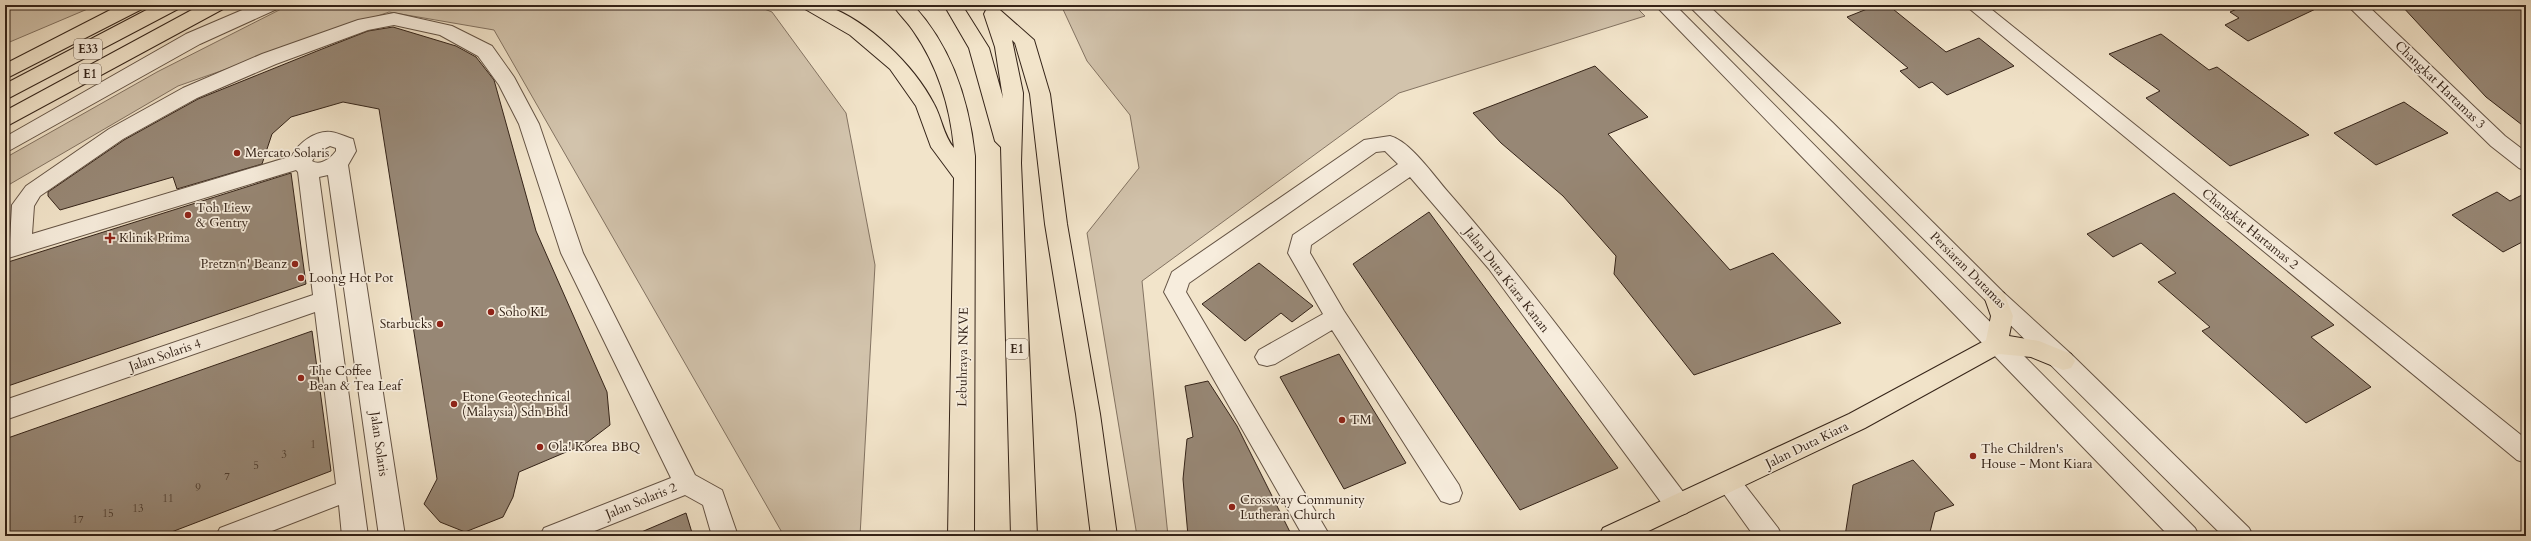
<svg xmlns="http://www.w3.org/2000/svg" width="2531" height="541" viewBox="0 0 2531 541" font-family="Cardo,serif">
<style>
.green{fill:#d2c3ac;stroke:#837362}
.building{fill:#978775;stroke:#342318}
.lines{fill:none;stroke-linecap:round;stroke-linejoin:round}
.minor-casing{stroke:#645344;stroke-width:2}
.major-casing{stroke:#342318;stroke-width:2}
.highway-casing{stroke:#342318;stroke-width:2}
.minor{fill:#f7eddd;fill-rule:evenodd}
.major{fill:#f2e4ca;fill-rule:evenodd}
.highway{fill:#f2e4ca;fill-rule:evenodd}
.poi-dot{fill:#8f2418;stroke:#f7eddd;stroke-width:1.5}
.labels{text-anchor:middle;dominant-baseline:central;stroke-width:3.5;stroke-linejoin:round;paint-order:stroke}
.number-label{font-size:11px;fill:#4d3c2f}
.shield{fill:#f7eddd;stroke:#6e6053;stroke-width:1}
.shield-label{font-size:12px;font-weight:bold;fill:#342318}
.street-label{font-size:13px;fill:#342318;stroke:#f7eddd}
.poi-label{font-size:13px;fill:#342318;stroke:#f7eddd;text-anchor:start}
</style>
<rect width="100%" height="100%" fill="#f2e4ca"/>
<filter id="stains"><feTurbulence type="fractalNoise" baseFrequency=".005" numOctaves="4"/><feColorMatrix values="0 0 0 0 .2 0 0 0 0 .09 0 0 0 0 .02 0 0 0 .5 -.17"/></filter>
<radialGradient id="worn" r=".72"><stop offset=".6" stop-color="#630" stop-opacity="0"/><stop offset="1" stop-color="#630" stop-opacity=".3"/></radialGradient>
<path class="green" d="M 5,5 L 97,5 L 5,44 Z
M 289,5 L 754,5 L 772,12 L 846,113 L 875,265 L 860,536 L 784,536 L 494,30 L 389,12 L 178,86 L 5,187 L 5,158 L 157,72 Z
M 1061,5 L 1634,5 L 1645,16 L 1399,93 L 1142,281 L 1168,536 L 1137,536 L 1087,233 L 1139,168 L 1130,115 L 1087,61 Z"/>
<path class="building" d="M 1877,5 L 1888,5 L 1946,52 L 1979,38 L 2014,66 L 1947,95 L 1932,82 L 1919,88 L 1900,71 L 1908,68 L 1847,17 Z
M 2246,5 L 2324,5 L 2248,41 L 2225,25 L 2239,18 L 2230,12 Z
M 2401,5 L 2519,5 L 2526,20 L 2526,128 L 2486,97 Z
M 393,27 L 456,46 L 476,57 L 494,80 L 536,231 L 607,392 L 610,425 L 585,444 L 519,472 L 513,497 L 503,517 L 465,532 L 440,522 L 424,504 L 437,479 L 379,109 L 343,102 L 291,117 L 272,134 L 262,164 L 177,189 L 173,177 L 60,210 L 48,196 L 48,192 L 124,140 L 198,99 L 317,51 L 368,31 Z
M 2161,34 L 2209,70 L 2217,67 L 2309,135 L 2230,166 L 2146,98 L 2160,91 L 2109,54 Z
M 1595,66 L 1648,117 L 1608,134 L 1730,270 L 1773,253 L 1841,323 L 1694,375 L 1614,274 L 1616,256 L 1563,196 L 1501,143 L 1473,113 Z
M 2404,102 L 2448,133 L 2376,165 L 2334,133 Z
M 291,173 L 306,284 L 5,387 L 5,263 Z
M 2497,192 L 2510,201 L 2526,193 L 2526,240 L 2503,252 L 2452,215 Z
M 2174,193 L 2334,325 L 2311,337 L 2371,387 L 2306,423 L 2202,331 L 2210,327 L 2158,282 L 2176,273 L 2141,243 L 2113,257 L 2087,234 Z
M 1429,212 L 1618,468 L 1520,510 L 1353,264 Z
M 1259,263 L 1313,306 L 1292,322 L 1281,313 L 1245,341 L 1202,304 Z
M 312,331 L 331,471 L 161,536 L 5,536 L 5,439 Z
M 1339,354 L 1406,463 L 1344,489 L 1280,377 Z
M 1208,381 L 1237,426 L 1292,536 L 1188,536 L 1183,479 L 1187,439 L 1193,437 L 1185,386 Z
M 1913,460 L 1954,505 L 1935,512 L 1929,536 L 1845,536 L 1853,485 Z
M 686,513 L 693,536 L 632,536 Z"/>
<g class="lines">
<defs>
<path id="minor" d="M 254,5 L 279,5 L 277,9 L 200,44 L 5,153 L 5,137 L 186,34 Z
M 1655,5 L 1675,5 L 2195,528 L 2199,536 L 2169,536 Z
M 1688,5 L 1708,5 L 1832,122 L 2004,293 L 2071,354 L 2249,528 L 2253,536 L 2223,536 Z
M 1965,5 L 1986,5 L 2526,439 L 2526,463 L 2517,460 Z
M 2347,5 L 2367,5 L 2505,136 L 2526,152 L 2526,171 L 2519,168 L 2491,146 Z
M 394,13 L 452,26 L 492,46 L 514,77 L 539,124 L 583,253 L 695,475 L 722,490 L 738,536 L 712,536 L 703,505 L 685,495 L 582,536 L 540,536 L 544,528 L 671,478 L 561,253 L 519,124 L 499,85 L 478,56 L 440,35 L 394,25 L 368,30 L 276,64 L 197,98 L 123,139 L 40,196 L 34,206 L 32,234 L 292,156 C 298,143 316,130 331,132 C 339,133 346,137 353,139 L 356,151 L 348,165 L 405,536 L 379,536 L 328,175 L 319,177 L 368,536 L 342,536 L 339,505 L 259,536 L 216,536 L 220,528 L 336,484 L 315,312 L 5,420 L 5,400 L 313,295 L 298,172 L 296,170 L 5,259 L 5,243 L 10,241 L 12,205 L 26,186 L 109,129 L 183,88 L 262,54 L 358,20 ZM 330,146 L 336,148 L 336,151 C 330,159 320,166 312,161 L 318,152 Z
M 1390,136 C 1410,141 1434,176 1448,192 C 1533,289 1609,394 1687,497 L 1691,505 L 1687,513 L 1678,516 L 1669,513 L 1489,269 L 1410,177 L 1311,245 L 1310,253 L 1344,311 L 1459,485 L 1462,493 L 1459,501 L 1450,504 L 1441,501 L 1332,330 L 1275,364 L 1267,366 L 1259,364 L 1255,357 L 1259,350 L 1323,314 L 1288,253 L 1293,235 L 1398,164 L 1385,151 L 1376,152 L 1189,283 L 1186,292 L 1330,536 L 1303,536 L 1164,292 L 1172,272 L 1364,140 Z
M 1728,472 L 1737,475 L 1778,528 L 1782,536 L 1754,536 L 1716,483 L 1719,475 Z"/>
<path id="major" d="M 1996,290 L 2004,293 L 2013,316 L 2009,336 L 2039,341 L 2071,354 L 2075,361 L 2071,368 L 2063,370 L 2031,357 L 1999,354 L 1865,428 L 1638,536 L 1599,536 L 1603,528 L 1849,414 L 1986,340 L 1991,316 L 1985,299 L 1988,293 Z"/>
<path id="highway" d="M 120,5 L 144,5 L 142,9 L 5,79 L 5,64 Z
M 156,5 L 180,5 L 178,9 L 5,100 L 5,84 Z
M 201,5 L 225,5 L 223,9 L 5,127 L 5,111 Z
M 803,5 C 810,5 821,3 827,6 C 868,21 914,65 934,104 C 942,118 943,135 954,148 C 950,106 938,67 914,32 C 908,22 899,15 893,5 L 913,5 C 952,47 969,101 975,156 L 974,536 L 948,536 L 954,178 L 931,147 L 916,106 L 890,69 L 850,35 L 805,9 Z
M 944,5 L 962,5 L 989,48 L 1003,98 L 995,47 L 984,14 L 986,10 L 993,8 L 1000,10 L 1034,40 L 1050,94 L 1067,224 L 1100,414 L 1117,536 L 1091,536 L 1076,414 L 1045,224 L 1030,94 L 1015,43 L 1012,40 L 1023,93 L 1021,163 L 1037,536 L 1011,536 L 1001,147 L 995,141 L 969,48 Z"/>
</defs>
<use href="#minor" class="minor-casing"/>
<use href="#major" class="major-casing"/>
<use href="#highway" class="highway-casing"/>
<use href="#minor" class="minor"/>
<use href="#major" class="major"/>
<use href="#highway" class="highway"/>
</g>
<g class="poi-dot">
<circle cx="237" cy="153" r="4"/>
<circle cx="188" cy="215" r="4"/>
<path d="M108 232h4v4h4v4h-4v4h-4v-4h-4v-4h4z"/>
<circle cx="295" cy="264" r="4"/>
<circle cx="301" cy="278" r="4"/>
<circle cx="491" cy="312" r="4"/>
<circle cx="440" cy="324" r="4"/>
<circle cx="301" cy="378" r="4"/>
<circle cx="454" cy="404" r="4"/>
<circle cx="1342" cy="420" r="4"/>
<circle cx="540" cy="447" r="4"/>
<circle cx="1973" cy="456" r="4"/>
<circle cx="1232" cy="507" r="4"/>
</g>
<g class="labels">
<g class="number-label">
<text x="313" y="444">1</text>
<text x="284" y="454">3</text>
<text x="256" y="465">5</text>
<text x="227" y="476">7</text>
<text x="198" y="487">9</text>
<text x="168" y="498">11</text>
<text x="138" y="508">13</text>
<text x="108" y="513">15</text>
<text x="78" y="519">17</text>
</g>
<g class="shield">
<rect x="74" y="39" width="28" height="20" rx="3"/>
<rect x="79" y="64" width="22" height="20" rx="3"/>
<rect x="1006" y="339" width="22" height="20" rx="3"/>
</g>
<g class="shield-label">
<text x="88" y="49">E33</text>
<text x="90" y="74">E1</text>
<text x="1017" y="349">E1</text>
</g>
<g class="street-label">
<text transform="translate(2440 85) rotate(44)">Changkat Hartamas 3</text>
<text transform="translate(2250 229) rotate(39)">Changkat Hartamas 2</text>
<text transform="translate(1968 270) rotate(45)">Persiaran Dutamas</text>
<text transform="translate(1507 280) rotate(52)">Jalan Duta Kiara Kanan</text>
<text transform="translate(165 355) rotate(-19)">Jalan Solaris 4</text>
<text transform="translate(963 357) rotate(-89)">Lebuhraya NKVE</text>
<text transform="translate(379 444) rotate(82)">Jalan Solaris</text>
<text transform="translate(1807 445) rotate(-26)">Jalan Duta Kiara</text>
<text transform="translate(641 501) rotate(-22)">Jalan Solaris 2</text>
</g>
<g class="poi-label">
<text x="245" y="153">Mercato Solaris</text>
<text x="196" y="208">Toh Liew<tspan x="196" dy="15">&amp; Gentry</tspan></text>
<text x="119" y="238">Klinik Prima</text>
<text x="287" y="264" text-anchor="end">Pretzn n' Beanz</text>
<text x="309" y="278">Loong Hot Pot</text>
<text x="499" y="312">Soho KL</text>
<text x="432" y="324" text-anchor="end">Starbucks</text>
<text x="309" y="371">The Coffee<tspan x="309" dy="15">Bean &amp; Tea Leaf</tspan></text>
<text x="462" y="397">Etone Geotechnical<tspan x="462" dy="15">(Malaysia) Sdn Bhd</tspan></text>
<text x="1350" y="420">TM</text>
<text x="548" y="447">Ola! Korea BBQ</text>
<text x="1981" y="449">The Children's<tspan x="1981" dy="15">House - Mont Kiara</tspan></text>
<text x="1240" y="500">Crossway Community<tspan x="1240" dy="15">Lutheran Church</tspan></text>
</g>
</g>
<rect width="2531" height="541" fill="none" stroke="#f2e4ca" stroke-width="20"/>
<rect x="6" y="6" width="2519" height="529" fill="none" stroke="#342318" stroke-width="2"/>
<rect x="10" y="10" width="2511" height="521" fill="none" stroke="#342318"/>
<rect width="100%" height="100%" filter="url(#stains)"/>
<rect width="100%" height="100%" fill="url(#worn)"/>
</svg>
